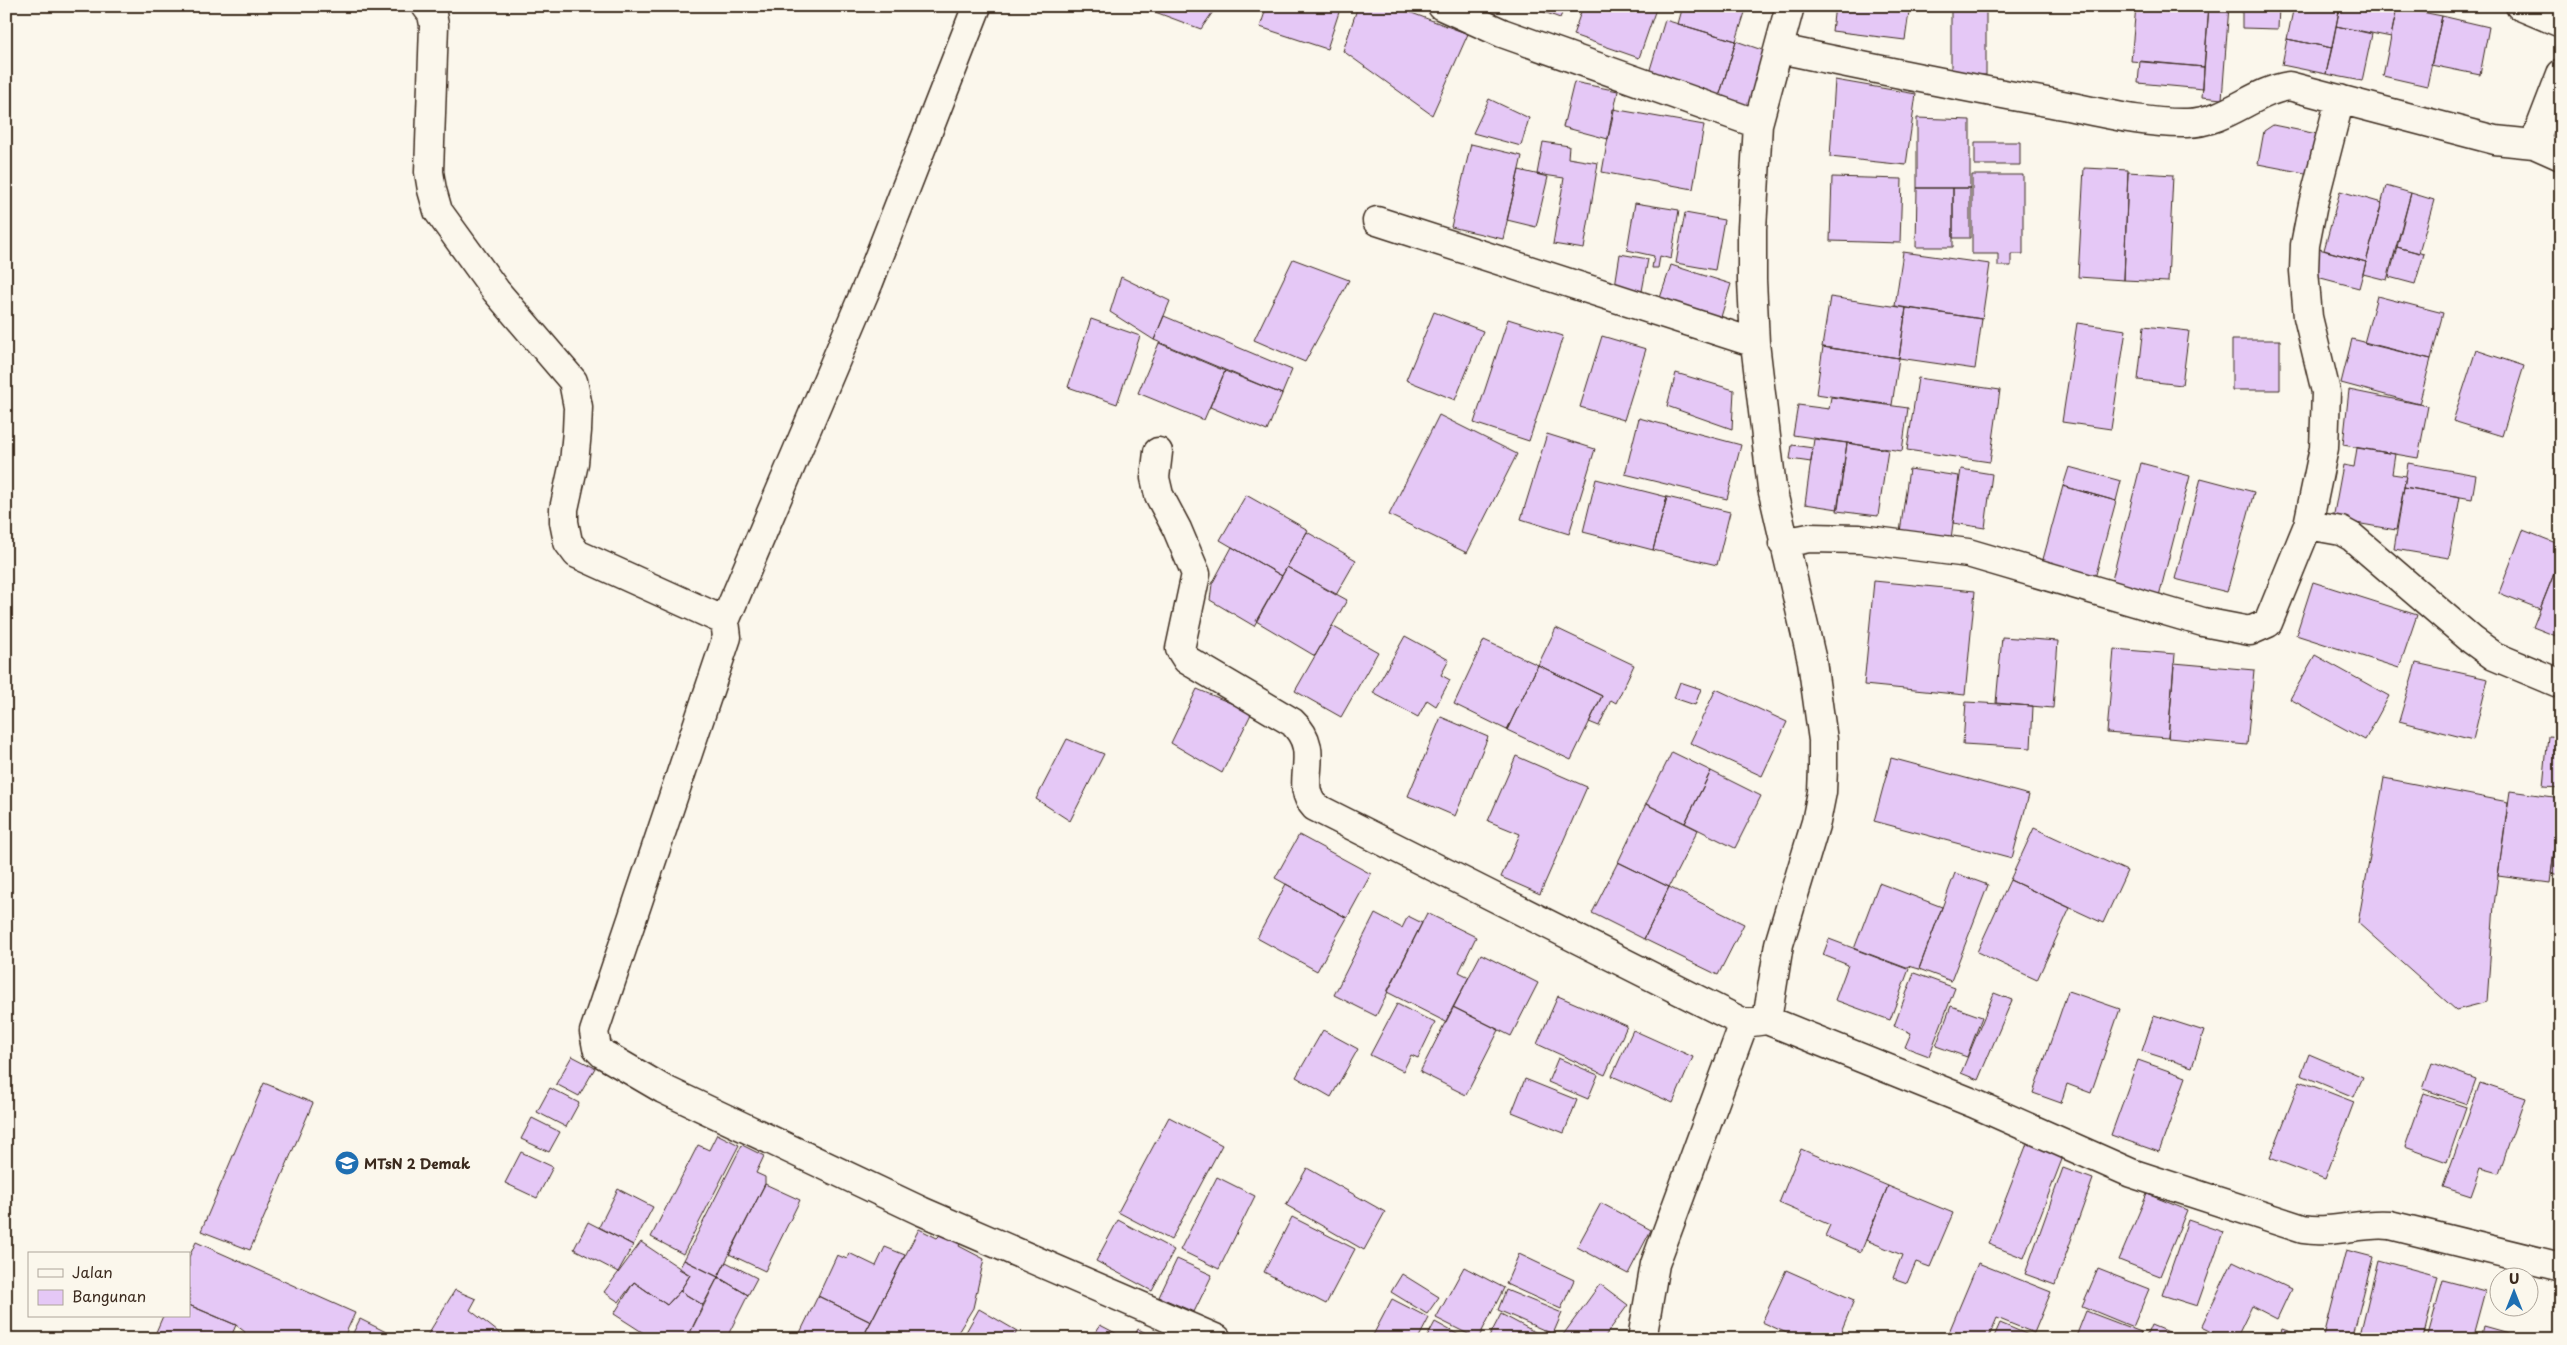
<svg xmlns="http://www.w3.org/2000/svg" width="2567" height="1345" viewBox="0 0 2567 1345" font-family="'Playpen Sans',sans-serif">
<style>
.building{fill:#e5c8f6;stroke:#3b2a1e}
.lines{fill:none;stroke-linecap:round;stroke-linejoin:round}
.street-casing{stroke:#3b2a1e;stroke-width:31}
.street{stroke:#fbf7ec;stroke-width:28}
.labels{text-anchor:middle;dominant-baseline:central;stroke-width:4;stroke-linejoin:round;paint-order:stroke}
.poi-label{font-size:14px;font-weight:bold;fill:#3b2a1e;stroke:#fbf7ec;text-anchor:start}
</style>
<rect width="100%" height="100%" fill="#fbf7ec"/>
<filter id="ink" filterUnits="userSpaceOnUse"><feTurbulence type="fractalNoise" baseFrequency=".02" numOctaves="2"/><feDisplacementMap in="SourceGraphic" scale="10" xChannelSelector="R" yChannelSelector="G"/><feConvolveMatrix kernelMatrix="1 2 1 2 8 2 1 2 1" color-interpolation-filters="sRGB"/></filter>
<g filter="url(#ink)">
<path class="building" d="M 1139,6 L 1217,6 L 1201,29 Z
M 1267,6 L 1341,6 L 1327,49 L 1260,27 Z
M 1358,6 L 1393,6 L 1468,34 L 1432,115 L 1343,51 Z
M 1528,6 L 1565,6 L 1560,18 Z
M 1583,6 L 1657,6 L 1639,58 L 1573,35 Z
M 1683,6 L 1747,6 L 1736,41 L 1678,24 Z
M 1835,6 L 1863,6 L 1909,12 L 1905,40 L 1832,31 Z
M 1969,6 L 1986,6 L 1986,9 L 1969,9 Z
M 2136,6 L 2209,6 L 2204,67 L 2131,61 Z
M 2209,6 L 2229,6 L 2222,99 L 2202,97 Z
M 2242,6 L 2279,6 L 2278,29 L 2242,28 Z
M 2294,6 L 2340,6 L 2332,48 L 2287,39 Z
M 2340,6 L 2397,6 L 2391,37 L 2336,26 Z
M 2397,7 L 2442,16 L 2427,86 L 2383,76 Z
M 1951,9 L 1986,9 L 1986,75 L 1951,75 Z
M 2442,16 L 2489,27 L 2480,75 L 2431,65 Z
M 1665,20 L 1736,41 L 1719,97 L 1648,76 Z
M 2336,26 L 2372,34 L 2362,81 L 2326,74 Z
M 2287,39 L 2332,48 L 2326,74 L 2282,65 Z
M 1736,41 L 1765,51 L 1748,108 L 1719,97 Z
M 2140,61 L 2204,67 L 2203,89 L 2138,83 Z
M 1835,80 L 1916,94 L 1906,165 L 1830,157 Z
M 1574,82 L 1618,91 L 1608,139 L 1563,127 Z
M 1489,99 L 1529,118 L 1521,146 L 1473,133 Z
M 1613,109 L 1704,125 L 1693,189 L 1602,172 Z
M 1917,118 L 1970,120 L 1970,188 L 1917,188 Z
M 2273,125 L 2317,134 L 2310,174 L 2258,164 L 2264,131 Z
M 1543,142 L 1569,146 L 1568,158 L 1598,163 L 1584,249 L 1553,244 L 1564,178 L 1537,174 Z
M 1975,142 L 2020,142 L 2020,165 L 1975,165 Z
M 1471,144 L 1522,156 L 1503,239 L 1451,227 Z
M 2084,168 L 2128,170 L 2124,280 L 2078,277 Z
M 1519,170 L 1548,177 L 1536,227 L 1507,220 Z
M 2128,172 L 2173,175 L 2168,282 L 2124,280 Z
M 1972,175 L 2023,175 L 2023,254 L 2011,254 L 2011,266 L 1998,266 L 1998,254 L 1972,254 Z
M 1832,177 L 1902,179 L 1900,243 L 1830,241 Z
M 2386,186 L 2411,193 L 2387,280 L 2363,274 Z
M 1917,188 L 1953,188 L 1953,247 L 1916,247 Z
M 1953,188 L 1970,188 L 1970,238 L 1953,238 Z
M 2340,191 L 2382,203 L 2366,262 L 2324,250 Z
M 2411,193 L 2434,200 L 2419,253 L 2397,247 Z
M 1635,203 L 1679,210 L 1671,259 L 1660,256 L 1658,268 L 1652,268 L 1654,256 L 1627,250 Z
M 1685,213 L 1724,220 L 1715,270 L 1676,263 Z
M 2397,247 L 2424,254 L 2415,284 L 2389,277 Z
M 2319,249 L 2366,262 L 2359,288 L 2317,277 Z
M 1903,252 L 1990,264 L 1982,319 L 1895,306 Z
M 1620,254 L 1648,259 L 1642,291 L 1615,286 Z
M 1293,259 L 1349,280 L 1305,362 L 1254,340 Z
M 1671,265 L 1731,284 L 1721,317 L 1660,298 Z
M 1121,277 L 1170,301 L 1154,340 L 1110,312 Z
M 2377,296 L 2443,313 L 2431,359 L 2364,343 Z
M 1830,297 L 1906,308 L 1899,358 L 1822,347 Z
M 1906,308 L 1982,319 L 1975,369 L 1899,358 Z
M 1434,312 L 1483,331 L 1455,400 L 1406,380 Z
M 1164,316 L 1292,370 L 1282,394 L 1154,340 Z
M 1091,319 L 1140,336 L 1117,404 L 1068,387 Z
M 1508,319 L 1563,336 L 1529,441 L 1474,423 Z
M 2077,323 L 2126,330 L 2111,429 L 2062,422 Z
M 2144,326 L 2189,331 L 2182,385 L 2138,380 Z
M 1602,336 L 1646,349 L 1624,420 L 1580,407 Z
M 2352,339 L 2431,359 L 2419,404 L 2341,383 Z
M 2232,340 L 2280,340 L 2280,390 L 2232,390 Z
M 1159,343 L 1225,371 L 1204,420 L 1138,393 Z
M 1823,347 L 1899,358 L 1892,405 L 1816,394 Z
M 2476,350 L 2524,366 L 2502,436 L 2453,421 Z
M 1225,371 L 1282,394 L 1267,431 L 1210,407 Z
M 1676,373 L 1734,390 L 1732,429 L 1667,406 Z
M 1918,378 L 2000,390 L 1990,462 L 1907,450 Z
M 2349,390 L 2428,406 L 2418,458 L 2343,445 Z
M 1831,397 L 1908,408 L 1902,451 L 1793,435 L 1798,405 L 1829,409 Z
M 1439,415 L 1517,454 L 1467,553 L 1389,515 Z
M 1639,418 L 1741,445 L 1727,499 L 1625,474 Z
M 1547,434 L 1595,449 L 1569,534 L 1521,519 Z
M 1814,439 L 1847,443 L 1838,509 L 1805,504 Z
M 1847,443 L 1888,450 L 1878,516 L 1837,511 Z
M 1792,445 L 1813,448 L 1811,462 L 1790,459 Z
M 2357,448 L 2395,454 L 2392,474 L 2406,476 L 2396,530 L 2333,519 L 2343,465 L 2354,467 Z
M 2141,463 L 2190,476 L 2159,596 L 2111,584 Z
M 2408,463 L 2476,475 L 2472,499 L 2404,487 Z
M 2069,467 L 2121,481 L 2116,501 L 2063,486 Z
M 1909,469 L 1959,476 L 1951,539 L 1900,532 Z
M 1961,469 L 1992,474 L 1985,528 L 1953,523 Z
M 2201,478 L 2254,492 L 2227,592 L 2175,579 Z
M 1596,479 L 1667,497 L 1653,550 L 1583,532 Z
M 2063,486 L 2116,501 L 2095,578 L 2042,563 Z
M 2404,487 L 2460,497 L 2449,558 L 2394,549 Z
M 1246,495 L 1308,530 L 1282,576 L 1220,540 Z
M 1667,497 L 1730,512 L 1717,565 L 1653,550 Z
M 2523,530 L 2561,545 L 2561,556 L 2540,609 L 2499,593 Z
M 1307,532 L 1356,560 L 1336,595 L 1287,567 Z
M 1232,547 L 1282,576 L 1254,626 L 1210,600 L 1212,584 Z
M 2561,556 L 2561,638 L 2533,627 Z
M 1287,567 L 1347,600 L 1315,656 L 1256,621 Z
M 1874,581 L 1975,591 L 1965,695 L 1864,685 Z
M 2313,582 L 2417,615 L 2399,668 L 2296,635 Z
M 1332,626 L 1378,652 L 1341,717 L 1295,691 Z
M 1556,628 L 1634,665 L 1616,703 L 1611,700 L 1599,726 L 1589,722 L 1602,696 L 1538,665 Z
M 1405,636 L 1449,660 L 1441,675 L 1450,680 L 1436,706 L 1427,700 L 1418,717 L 1373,693 Z
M 2002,637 L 2058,641 L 2053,708 L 1996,703 Z
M 1484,640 L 1538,665 L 1507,730 L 1454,704 Z
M 2114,649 L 2175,654 L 2168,738 L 2107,733 Z
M 2315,655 L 2389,696 L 2365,740 L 2290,699 Z
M 2174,663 L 2254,670 L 2247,745 L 2168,738 Z
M 2416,663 L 2488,679 L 2473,740 L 2399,721 Z
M 1538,665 L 1602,696 L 1571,760 L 1507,730 Z
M 1680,682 L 1701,689 L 1695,705 L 1674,698 Z
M 1197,689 L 1252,712 L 1222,773 L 1171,743 Z
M 1716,689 L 1787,722 L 1762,776 L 1690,743 Z
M 1966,702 L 2033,706 L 2031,748 L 1963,744 Z
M 1441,717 L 1488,737 L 1455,816 L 1408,796 Z
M 2548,736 L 2561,737 L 2561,788 L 2543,787 Z
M 1067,739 L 1104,754 L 1070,821 L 1036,799 Z
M 1672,752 L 1711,771 L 1685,823 L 1646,804 Z
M 1516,756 L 1587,787 L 1540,894 L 1501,877 L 1520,834 L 1488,821 Z
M 1891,758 L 2029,795 L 2012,858 L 1874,821 Z
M 1711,771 L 1761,796 L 1735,848 L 1685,823 Z
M 2384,778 L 2508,802 L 2494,905 L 2487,1002 L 2456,1010 L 2358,923 Z
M 2510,791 L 2561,798 L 2550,883 L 2498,876 Z
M 1646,804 L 1698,830 L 1669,887 L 1618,862 Z
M 2560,808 L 2561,808 L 2561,875 L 2551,873 Z
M 2034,828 L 2127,871 L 2103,923 L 2010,880 Z
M 1299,835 L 1371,874 L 1347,918 L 1275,878 Z
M 1618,862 L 1669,887 L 1644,939 L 1592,913 Z
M 1955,873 L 1988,885 L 1951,981 L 1919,969 Z
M 2010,880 L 2070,908 L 2037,980 L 1977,952 Z
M 1879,883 L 1942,907 L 1919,969 L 1909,966 L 1907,969 L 1854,949 Z
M 1286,884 L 1347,918 L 1317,971 L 1257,938 Z
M 1669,887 L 1744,924 L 1718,975 L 1644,939 Z
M 1427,913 L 1476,937 L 1459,972 L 1469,977 L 1446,1022 L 1387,992 Z
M 1375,914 L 1402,928 L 1408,916 L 1422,923 L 1376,1016 L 1334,995 Z
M 1829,939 L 1909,969 L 1890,1020 L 1835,1000 L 1848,965 L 1823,955 Z
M 1481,954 L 1538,983 L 1511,1036 L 1453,1007 Z
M 1914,973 L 1955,988 L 1929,1056 L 1905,1047 L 1911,1033 L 1894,1026 Z
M 2068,991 L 2120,1009 L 2091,1093 L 2067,1084 L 2061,1103 L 2033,1093 Z
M 1994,993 L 2012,1000 L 1978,1080 L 1961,1073 Z
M 1558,996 L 1627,1026 L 1605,1075 L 1537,1044 Z
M 1397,1004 L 1435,1023 L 1418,1058 L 1411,1055 L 1403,1071 L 1370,1055 Z
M 1951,1006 L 1982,1017 L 1967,1057 L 1936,1046 Z
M 1453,1007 L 1499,1030 L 1466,1095 L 1420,1072 Z
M 2154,1015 L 2204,1031 L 2192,1067 L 2142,1051 Z
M 1323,1030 L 1358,1049 L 1331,1097 L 1296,1077 Z
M 1633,1030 L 1693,1057 L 1673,1103 L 1612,1076 Z
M 2309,1054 L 2363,1077 L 2354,1097 L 2301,1075 Z
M 572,1056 L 595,1068 L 579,1096 L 556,1084 Z
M 1558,1058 L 1598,1075 L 1588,1099 L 1548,1082 Z
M 2138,1060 L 2186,1077 L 2159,1152 L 2111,1135 Z
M 2432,1063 L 2476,1079 L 2467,1104 L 2423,1089 Z
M 1525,1079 L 1577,1100 L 1564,1133 L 1512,1112 Z
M 2300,1081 L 2354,1102 L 2325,1179 L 2270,1158 Z
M 264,1083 L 313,1103 L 250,1250 L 201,1231 Z
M 2480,1083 L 2525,1098 L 2499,1173 L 2481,1168 L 2471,1196 L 2443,1187 Z
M 550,1088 L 579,1103 L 566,1127 L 537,1112 Z
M 2424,1093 L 2466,1107 L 2447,1162 L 2405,1147 Z
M 1169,1117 L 1222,1145 L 1171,1240 L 1118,1212 Z
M 532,1118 L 560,1132 L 549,1152 L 521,1139 Z
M 717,1134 L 739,1145 L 683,1254 L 651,1237 L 698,1145 L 709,1150 Z
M 2030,1136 L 2066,1149 L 2024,1258 L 1988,1244 Z
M 742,1145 L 764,1156 L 756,1173 L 765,1177 L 765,1184 L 718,1277 L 684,1260 Z
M 1801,1149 L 1888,1186 L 1861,1252 L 1825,1236 L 1830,1225 L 1779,1203 Z
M 521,1152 L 553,1167 L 537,1198 L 505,1183 Z
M 1307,1168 L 1385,1212 L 1364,1250 L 1286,1205 Z
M 2063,1168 L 2093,1179 L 2055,1285 L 2025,1274 Z
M 1217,1177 L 1255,1196 L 1219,1269 L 1180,1250 Z
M 765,1184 L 800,1200 L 765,1271 L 729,1254 Z
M 1888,1186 L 1953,1213 L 1930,1267 L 1916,1262 L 1907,1283 L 1893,1278 L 1902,1255 L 1866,1240 Z
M 618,1189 L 653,1207 L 633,1245 L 599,1227 Z
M 2147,1194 L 2187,1210 L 2160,1276 L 2119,1260 Z
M 1601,1203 L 1651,1230 L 1628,1274 L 1577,1247 Z
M 1292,1217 L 1355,1249 L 1326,1304 L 1264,1272 Z
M 1118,1220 L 1174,1250 L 1152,1291 L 1096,1261 Z
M 2188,1220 L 2223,1232 L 2197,1306 L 2162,1295 Z
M 588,1222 L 633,1245 L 618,1272 L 574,1249 Z
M 919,1229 L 937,1238 L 946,1229 L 963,1238 L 959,1246 L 984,1259 L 973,1308 L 954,1339 L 873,1339 L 866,1331 Z
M 196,1242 L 355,1313 L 343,1339 L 242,1339 L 245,1332 L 236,1325 L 189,1305 L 189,1257 Z
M 641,1242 L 690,1275 L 680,1291 L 667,1305 L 634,1282 L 619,1302 L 604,1292 Z
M 885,1247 L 905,1255 L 871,1322 L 818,1296 L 837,1255 L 847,1259 L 849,1253 L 876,1266 Z
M 2346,1250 L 2373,1257 L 2352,1339 L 2334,1339 L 2324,1336 Z
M 1519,1254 L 1574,1280 L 1561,1309 L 1506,1284 Z
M 1177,1259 L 1212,1275 L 1194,1312 L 1159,1297 Z
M 684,1260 L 718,1277 L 703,1305 L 680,1291 L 690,1275 L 679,1269 Z
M 2378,1260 L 2438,1276 L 2423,1339 L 2359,1339 Z
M 2233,1261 L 2291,1289 L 2277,1319 L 2252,1306 L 2236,1339 L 2226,1339 L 2201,1327 Z
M 726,1262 L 757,1278 L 748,1295 L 718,1277 Z
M 1978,1263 L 2051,1292 L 2034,1333 L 1997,1318 L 1988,1339 L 1946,1339 Z
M 1464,1267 L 1504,1288 L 1478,1339 L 1436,1318 Z
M 2098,1269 L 2149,1289 L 2133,1327 L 2082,1306 Z
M 1786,1270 L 1854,1300 L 1838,1339 L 1800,1339 L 1762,1322 Z
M 1402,1274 L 1439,1297 L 1427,1314 L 1391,1292 Z
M 718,1277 L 748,1295 L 726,1339 L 687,1339 Z
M 2443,1280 L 2485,1291 L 2472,1339 L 2427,1339 Z
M 634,1282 L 667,1305 L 680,1291 L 703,1305 L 687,1339 L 653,1339 L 614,1314 Z
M 1600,1284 L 1628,1305 L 1603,1339 L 1560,1339 Z
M 455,1290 L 476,1299 L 470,1310 L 507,1339 L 425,1339 Z
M 1506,1290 L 1562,1313 L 1553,1334 L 1498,1310 Z
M 818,1296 L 871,1322 L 866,1331 L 873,1339 L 797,1339 Z
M 1392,1299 L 1429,1318 L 1418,1339 L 1371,1339 Z
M 189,1305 L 236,1325 L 230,1339 L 153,1339 L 163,1316 L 189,1316 Z
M 979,1309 L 1017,1331 L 1013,1339 L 962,1339 Z
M 2086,1311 L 2141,1332 L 2138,1339 L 2075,1339 Z
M 1501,1314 L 1548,1339 L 1488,1339 Z
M 360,1319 L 400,1339 L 350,1339 Z
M 1435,1322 L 1466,1339 L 1426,1339 Z
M 2000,1323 L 2038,1339 L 1993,1339 Z
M 1100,1325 L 1127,1339 L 1092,1339 Z
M 2151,1325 L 2185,1339 L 2145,1339 Z
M 2483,1326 L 2508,1333 L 2506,1339 L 2480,1339 Z
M 1138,1329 L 1158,1339 L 1133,1339 Z
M 2282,1329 L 2310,1339 L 2279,1339 Z"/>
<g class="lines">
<defs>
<path id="street" d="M 426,6 L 432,14 L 434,25 L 429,172 L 432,190 L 438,211 L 496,291 L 573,381 L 578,407 L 577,431 L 574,463 L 564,509 L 564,522 L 568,542 L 577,554 L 725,621
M 977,6 L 869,282 L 725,621 L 727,637 L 594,1032 L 597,1048 L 603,1054 L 663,1089 L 921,1211 L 1217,1339
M 1442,6 L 1502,33 L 1758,124
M 2520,6 L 2561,23
M 1780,49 C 1871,68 1961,87 2052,103 C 2096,111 2142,124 2187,123 C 2227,122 2252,92 2289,86 L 2495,140 L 2534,144 L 2561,156
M 2534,144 L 2561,74
M 1377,221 L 1755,343
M 1158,452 L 1155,478 L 1159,495 L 1177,529 L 1196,574 L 1180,649 L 1187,660 L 1292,722 C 1325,752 1292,783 1315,807 L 1744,1023 L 1767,1020 L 1973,1103 L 2131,1173 L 2303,1229 C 2333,1234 2361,1222 2390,1225 L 2561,1267
M 2308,525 L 2341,531 L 2352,537 L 2472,640 L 2494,656 L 2561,684
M 1783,543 L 1809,538 L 1860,539 L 1968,553 L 2203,622 L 2250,631 L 2268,623 L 2308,525 L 2324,448 L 2326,392 L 2308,317 L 2304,271 L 2305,245 L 2313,204 L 2340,99
M 1767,1020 L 1779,944 L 1816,822 L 1822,792 L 1823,768 L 1823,740 L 1812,661 L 1772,488 L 1755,343 L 1752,280 L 1752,229 L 1758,124 L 1790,6
M 1642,1339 L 1655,1264 L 1744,1023"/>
</defs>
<use href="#street" class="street-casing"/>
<use href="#street" class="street"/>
</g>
</g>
<defs>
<symbol id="school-disc" viewBox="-11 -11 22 22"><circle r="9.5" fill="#1f6fb2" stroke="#fbf7ec"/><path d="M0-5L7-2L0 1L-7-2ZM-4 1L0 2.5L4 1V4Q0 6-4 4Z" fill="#fff"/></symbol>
</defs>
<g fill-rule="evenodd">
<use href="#school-disc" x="333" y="1149" width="28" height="28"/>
</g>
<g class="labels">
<g class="poi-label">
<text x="364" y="1163">MTsN 2 Demak</text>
</g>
</g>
<rect width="2567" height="1345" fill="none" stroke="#fbf7ec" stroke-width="25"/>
<rect x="12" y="12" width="2542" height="1320" fill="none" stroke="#3b2a1e" stroke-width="2" filter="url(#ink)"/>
<rect x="28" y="1252" width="162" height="65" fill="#fbf7ec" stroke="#aea59a"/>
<rect x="38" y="1269" width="25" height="8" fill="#fbf7ec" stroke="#aea59a"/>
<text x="72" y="1278" font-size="15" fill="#3b2a1e">Jalan</text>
<rect x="38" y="1290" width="25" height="15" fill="#e5c8f6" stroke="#aea59a"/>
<text x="72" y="1302" font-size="15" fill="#3b2a1e">Bangunan</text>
<g transform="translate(2514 1292)"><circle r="24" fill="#fbf7ec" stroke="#aea59a"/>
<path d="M0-4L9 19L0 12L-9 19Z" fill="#1f6fb2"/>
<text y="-8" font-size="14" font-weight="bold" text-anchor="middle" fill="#3b2a1e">U</text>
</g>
</svg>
